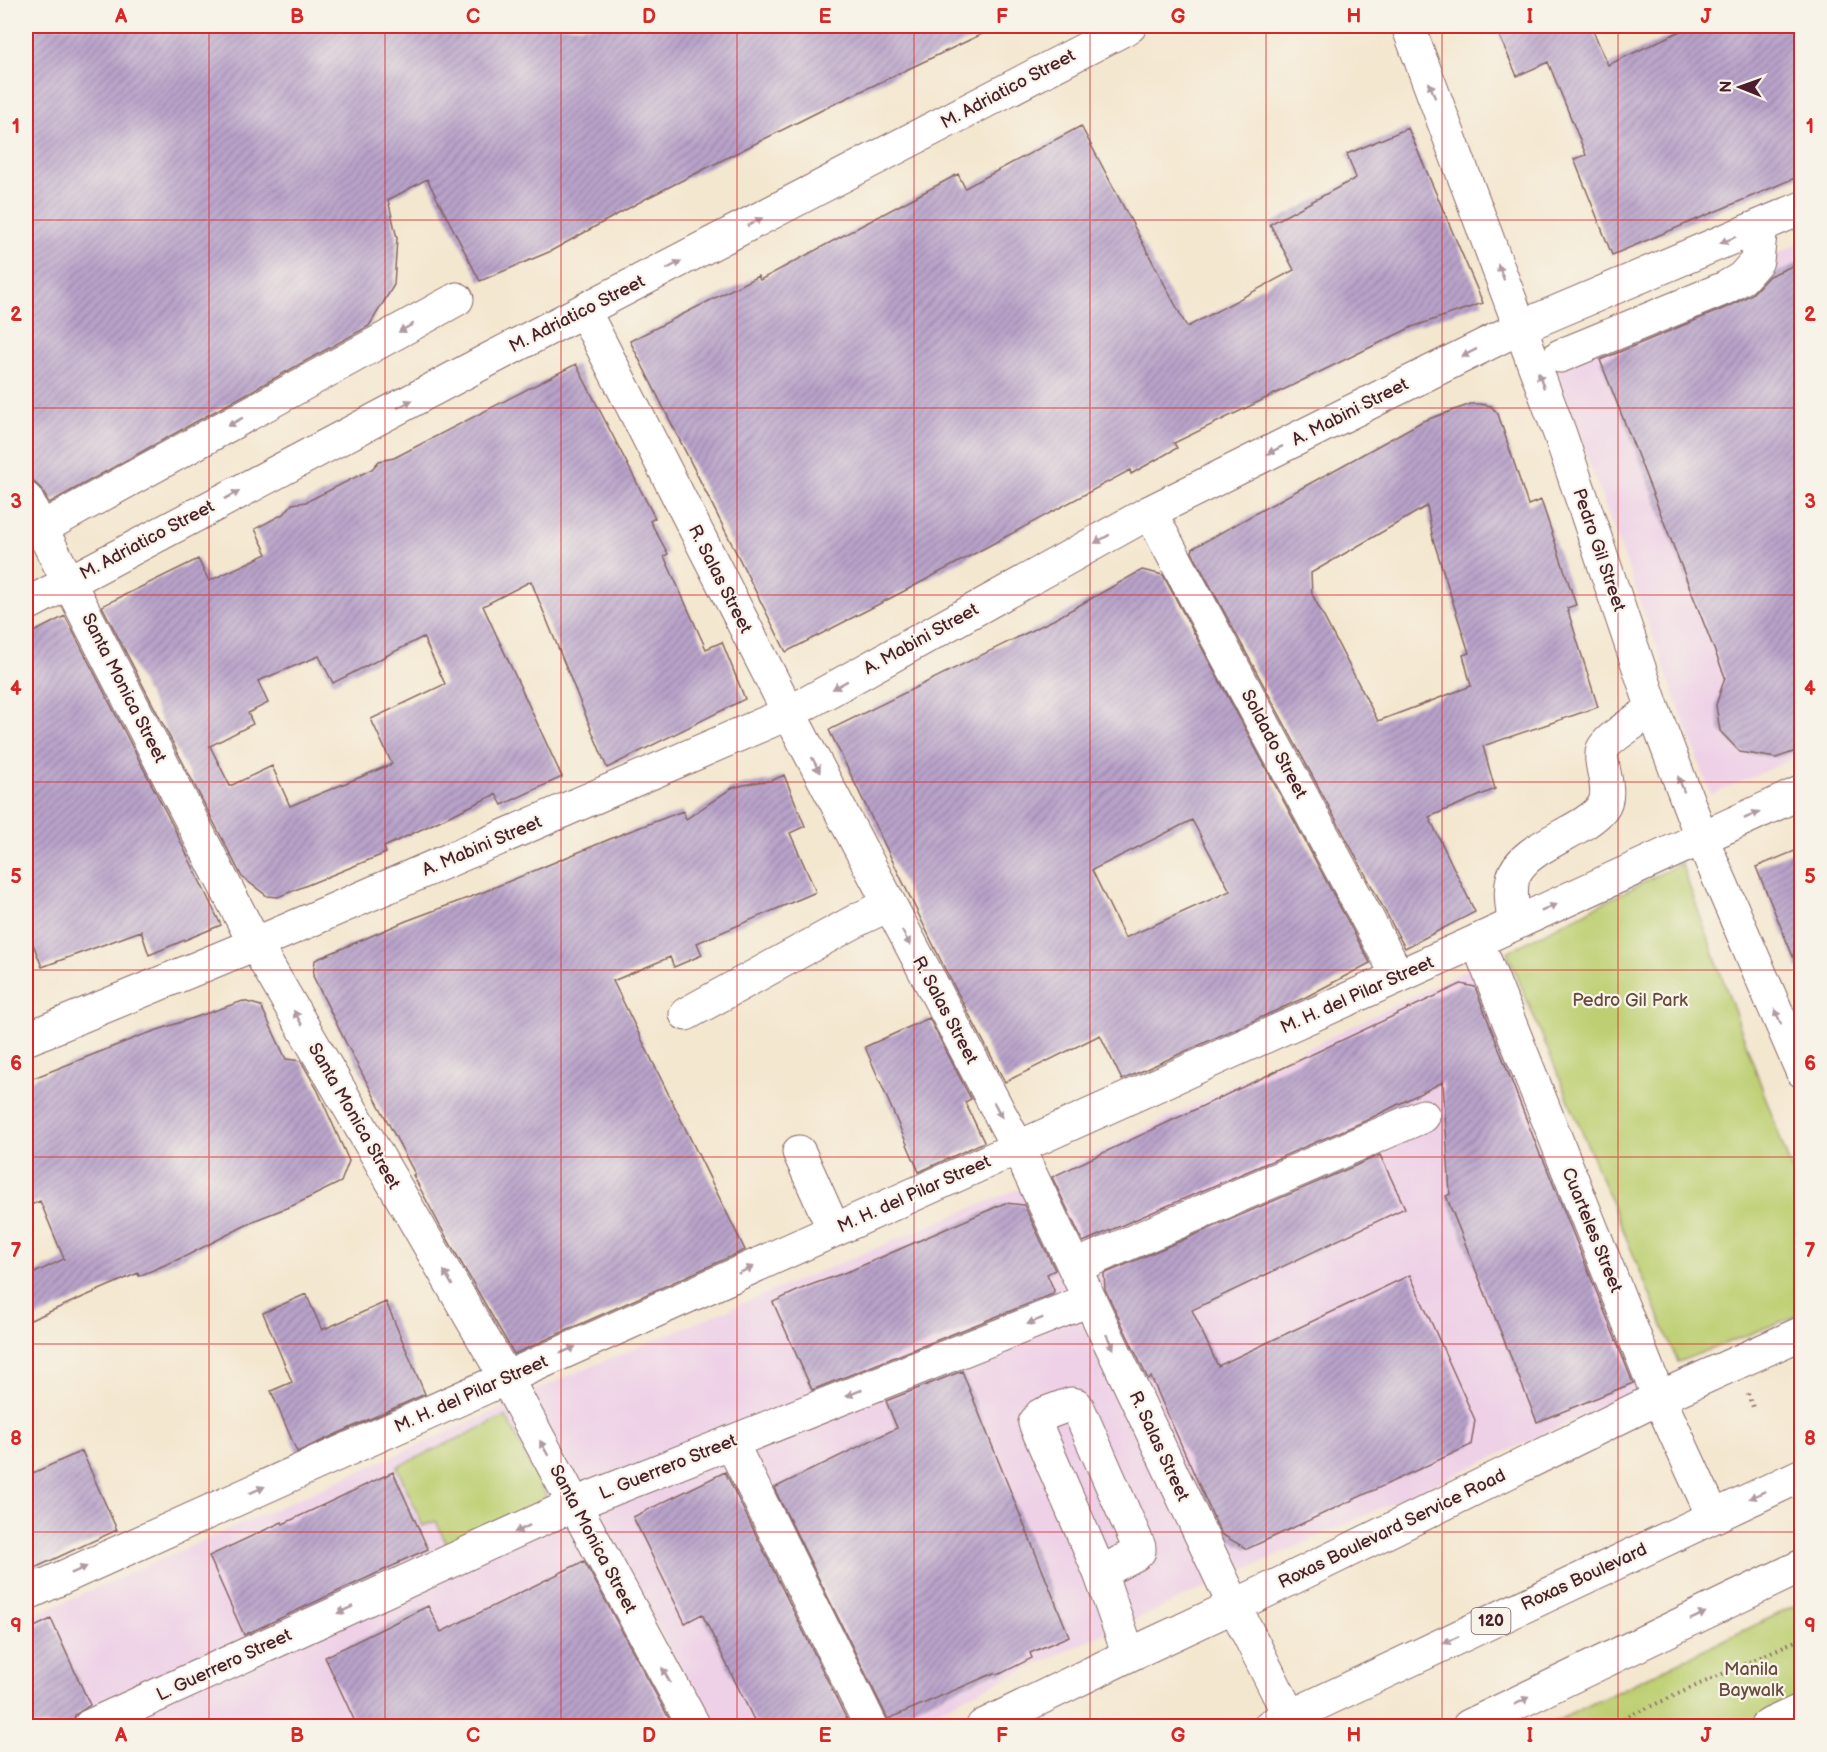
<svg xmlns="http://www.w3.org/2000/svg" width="1827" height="1752" viewBox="0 0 1827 1752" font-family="'Balsamiq Sans',sans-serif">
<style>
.built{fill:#eed0e7}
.green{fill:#bdcf72;stroke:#84774e;stroke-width:1.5}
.building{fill:url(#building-hatch);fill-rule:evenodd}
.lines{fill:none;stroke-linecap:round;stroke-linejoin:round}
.minor-casing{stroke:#866565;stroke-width:35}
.major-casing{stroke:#866565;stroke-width:35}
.highway-casing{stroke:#866565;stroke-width:35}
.path{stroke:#866565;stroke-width:4;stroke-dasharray:1.5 4.5;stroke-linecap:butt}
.minor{stroke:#fff;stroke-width:33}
.major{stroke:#fff;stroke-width:33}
.highway{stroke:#fff;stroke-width:33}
.oneway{fill:#ae9aa0}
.grid{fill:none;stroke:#d62828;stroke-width:1.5;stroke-opacity:0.55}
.labels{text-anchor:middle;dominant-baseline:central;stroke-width:4.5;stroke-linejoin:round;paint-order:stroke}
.shield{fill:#f7f3e8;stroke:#7e5f64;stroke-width:1.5}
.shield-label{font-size:16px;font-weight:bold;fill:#4a1f2b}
.street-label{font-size:18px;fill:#4a1f2b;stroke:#f7f3e8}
.park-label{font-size:18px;fill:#674b3d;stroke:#f7f3e8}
.neatline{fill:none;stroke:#d62828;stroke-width:2}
.grid-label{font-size:20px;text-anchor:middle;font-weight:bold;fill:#d62828}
</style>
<defs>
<pattern id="building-hatch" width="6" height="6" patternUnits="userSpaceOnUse" patternTransform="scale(1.5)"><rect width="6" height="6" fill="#b9a3ca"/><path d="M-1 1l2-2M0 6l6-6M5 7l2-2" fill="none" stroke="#9884a4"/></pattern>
</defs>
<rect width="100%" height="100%" fill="#f7f3e8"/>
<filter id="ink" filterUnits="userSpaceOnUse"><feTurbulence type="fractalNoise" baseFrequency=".0167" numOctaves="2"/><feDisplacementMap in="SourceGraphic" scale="12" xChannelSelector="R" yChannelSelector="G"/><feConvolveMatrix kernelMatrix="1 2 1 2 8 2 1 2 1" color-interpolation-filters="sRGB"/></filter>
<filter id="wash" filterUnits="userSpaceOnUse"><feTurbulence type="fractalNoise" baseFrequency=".008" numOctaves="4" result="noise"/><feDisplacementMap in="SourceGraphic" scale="24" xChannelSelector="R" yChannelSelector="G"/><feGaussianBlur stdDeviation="1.35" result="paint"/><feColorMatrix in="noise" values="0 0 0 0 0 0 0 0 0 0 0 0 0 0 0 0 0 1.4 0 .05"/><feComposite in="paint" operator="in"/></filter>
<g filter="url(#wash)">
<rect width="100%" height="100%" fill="#f4e7d0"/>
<path class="built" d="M 1801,242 L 1801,755 L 1711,795 L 1554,366 Z
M 1474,966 L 1643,1389 L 901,1726 L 712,1726 L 528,1393 L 1049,1176 Z
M 509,1405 L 678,1726 L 26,1726 L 26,1619 Z"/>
<path class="green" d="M 1681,863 L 1801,1196 L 1801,1314 L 1678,1362 L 1507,952 Z
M 506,1416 L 548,1500 L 447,1545 L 436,1521 L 423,1526 L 397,1467 Z
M 1801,1603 L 1801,1718 L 1785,1726 L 1546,1726 Z"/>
<g id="blocks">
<path class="building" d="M 26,26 L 999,26 L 830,106 L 647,198 L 549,252 L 480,281 L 427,179 L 388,200 L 397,238 L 394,285 L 369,326 L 49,503 L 42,490 L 34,482 L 26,466 Z
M 1495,26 L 1591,26 L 1608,65 L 1691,26 L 1802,26 L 1802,175 L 1612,255 L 1574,159 L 1586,155 L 1548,62 L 1517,76 Z
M 1081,126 L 1187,327 L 1294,270 L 1270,224 L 1356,178 L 1347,154 L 1408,128 L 1483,303 L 1412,327 L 1174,443 L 1177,448 L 1131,474 L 1130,470 L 914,586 L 786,652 L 630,341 L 758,276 L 760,280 L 958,174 L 965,188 Z
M 1802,262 L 1802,749 L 1776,758 L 1740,752 L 1720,731 L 1716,705 L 1725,677 L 1600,360 L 1732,305 L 1752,294 L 1769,276 Z
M 576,364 L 655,518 L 650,521 L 668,554 L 664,556 L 706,649 L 722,642 L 745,699 L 607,768 L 531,581 L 483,606 L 562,777 L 502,805 L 496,794 L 384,847 L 386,853 L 278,897 L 267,896 L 242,877 L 102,606 L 198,559 L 209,581 L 267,554 L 255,529 L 285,513 L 292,504 L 306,502 L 372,469 L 379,461 L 394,458 ZM 423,637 L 445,684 L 371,719 L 392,764 L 290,806 L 272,766 L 230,786 L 210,746 L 253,724 L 248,713 L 268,703 L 258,681 L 319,656 L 333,683 Z
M 1471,404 L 1480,404 L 1491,406 L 1498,414 L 1528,505 L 1541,500 L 1576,605 L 1567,608 L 1598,707 L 1483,746 L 1495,789 L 1429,817 L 1475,912 L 1405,948 L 1192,552 L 1193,548 L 1423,421 ZM 1427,506 L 1433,539 L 1469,653 L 1463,655 L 1471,686 L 1378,721 L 1312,594 L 1311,573 Z
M 1142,570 L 1163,575 L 1370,963 L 1306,997 L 1122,1080 L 1100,1035 L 1005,1082 L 946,971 L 829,730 L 1053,620 ZM 1192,820 L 1230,891 L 1125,938 L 1092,870 Z
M 65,616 L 173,826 L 221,925 L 149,955 L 141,931 L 42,967 L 26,926 L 26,636 Z
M 784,775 L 805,826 L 790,833 L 816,892 L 697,943 L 702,955 L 674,967 L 670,957 L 613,981 L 745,1250 L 514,1354 L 440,1226 L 413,1175 L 415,1174 L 346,1043 L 313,976 L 315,960 L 406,921 L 481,893 L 622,834 L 683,811 L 686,819 L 732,788 L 757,782 L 771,781 Z
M 1802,848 L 1802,976 L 1801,976 L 1756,867 Z
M 1461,984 L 1475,987 L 1541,1157 L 1542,1156 L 1633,1383 L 1537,1422 L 1446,1196 L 1450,1194 L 1443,1082 L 1365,1121 L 1083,1242 L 1052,1177 Z
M 243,1001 L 261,1006 L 286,1059 L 301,1061 L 318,1091 L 349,1161 L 341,1182 L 294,1205 L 258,1219 L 186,1256 L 139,1276 L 138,1273 L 26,1322 L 26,1277 L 64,1259 L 40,1201 L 26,1207 L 26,1081 L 140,1036 Z
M 929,1018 L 971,1099 L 965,1102 L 984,1142 L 919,1172 L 865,1047 Z
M 1380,1155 L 1405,1208 L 1192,1310 L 1218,1366 L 1410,1275 L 1475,1420 L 1471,1445 L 1247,1549 L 1221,1534 L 1151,1377 L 1148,1379 L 1105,1289 L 1104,1274 Z
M 1005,1203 L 1024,1205 L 1055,1270 L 1047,1274 L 1054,1290 L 1053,1294 L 812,1390 L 773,1302 L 808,1286 L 852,1270 Z
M 306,1294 L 322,1330 L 386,1302 L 425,1394 L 297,1452 L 271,1391 L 292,1382 L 263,1313 Z
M 962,1371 L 1069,1636 L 1030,1653 L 1032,1658 L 1000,1674 L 994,1673 L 888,1719 L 774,1488 L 897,1428 L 886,1401 Z
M 82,1451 L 117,1530 L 26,1572 L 26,1476 Z
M 393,1472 L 428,1549 L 399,1562 L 399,1563 L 244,1635 L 209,1556 L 282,1522 L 283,1524 Z
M 725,1472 L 850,1726 L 757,1726 L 702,1614 L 685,1623 L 633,1517 Z
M 584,1561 L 673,1726 L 357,1726 L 325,1657 L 428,1606 L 441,1632 Z
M 51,1619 L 90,1705 L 75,1715 L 72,1726 L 26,1726 L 26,1631 Z"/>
</g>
</g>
<g filter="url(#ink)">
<use href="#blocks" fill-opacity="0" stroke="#866565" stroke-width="1.5"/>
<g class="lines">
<defs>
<path id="minor" d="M 1408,26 L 1560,434 L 1653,709 L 1702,839 L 1802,1071
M 584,311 L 789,713 L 1018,1148 L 1234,1605 L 1290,1717
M 1560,356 L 1725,288 L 1742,278 L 1757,261 L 1761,226
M 26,499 L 255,944 L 506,1378 L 694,1726
M 1150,512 L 1398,976
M 40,529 L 457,299
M 26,605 L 488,360 L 1130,26
M 1514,924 C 1513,910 1509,892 1513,878 C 1522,846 1581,834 1602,808 C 1615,791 1597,764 1603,749 C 1607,739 1642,717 1653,709
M 1477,941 L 1659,1398 L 1713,1516
M 686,1014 L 861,918 L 889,905
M 799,1152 L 834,1230
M 1074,1267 L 1423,1116
M 731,1442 L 871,1726
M 1100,1573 L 1136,1554 L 1139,1551 L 1139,1547 L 1078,1408 L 1076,1405 L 1071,1404 L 1041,1415 L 1035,1423 L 1100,1573 L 1129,1655
M 90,1726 L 575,1504 L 1089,1300
M 983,1726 L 1129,1655 L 1266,1591 L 1659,1398 L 1802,1333
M 1767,1726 L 1802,1710"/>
<path id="major" d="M 26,1039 L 255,944 L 789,713 L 1150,512 L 1521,327 L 1802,208
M 26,1594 L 1477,941 L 1802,792"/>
<path id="highway" d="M 1270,1726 L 1802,1475
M 1469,1726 L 1802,1566"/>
</defs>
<use href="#minor" class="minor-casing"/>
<use href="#major" class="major-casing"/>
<use href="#highway" class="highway-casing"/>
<path class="path" d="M 1748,1394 L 1754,1410
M 1607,1726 L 1802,1638"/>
<use href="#minor" class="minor"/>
<use href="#major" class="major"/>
<use href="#highway" class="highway"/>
</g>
<defs><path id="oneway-solid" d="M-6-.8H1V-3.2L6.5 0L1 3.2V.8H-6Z" transform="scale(1.5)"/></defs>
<g class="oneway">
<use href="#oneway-solid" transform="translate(1432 90) rotate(-111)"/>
<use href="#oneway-solid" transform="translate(755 222) rotate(-28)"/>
<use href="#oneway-solid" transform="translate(1728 240) rotate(157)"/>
<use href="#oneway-solid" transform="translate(674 265) rotate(-28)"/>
<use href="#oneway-solid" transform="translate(1501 272) rotate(-111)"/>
<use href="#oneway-solid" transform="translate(406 328) rotate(151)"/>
<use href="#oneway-solid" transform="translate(1469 353) rotate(153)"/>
<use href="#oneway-solid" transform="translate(1541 380) rotate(-110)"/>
<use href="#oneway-solid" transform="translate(405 404) rotate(-28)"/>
<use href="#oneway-solid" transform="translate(235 422) rotate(151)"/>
<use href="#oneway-solid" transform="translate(1275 450) rotate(153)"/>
<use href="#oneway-solid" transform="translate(232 495) rotate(-28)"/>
<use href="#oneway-solid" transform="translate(1102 539) rotate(151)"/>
<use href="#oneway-solid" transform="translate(840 685) rotate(151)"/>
<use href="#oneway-solid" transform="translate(816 765) rotate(62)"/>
<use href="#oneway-solid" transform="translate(1681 784) rotate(-111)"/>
<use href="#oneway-solid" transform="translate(1752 815) rotate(-25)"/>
<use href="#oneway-solid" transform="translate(1549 908) rotate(-24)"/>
<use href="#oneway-solid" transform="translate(906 938) rotate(62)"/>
<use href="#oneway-solid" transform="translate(1778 1017) rotate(-113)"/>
<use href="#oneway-solid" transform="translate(298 1018) rotate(-120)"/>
<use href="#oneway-solid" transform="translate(998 1110) rotate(62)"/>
<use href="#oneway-solid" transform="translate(746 1270) rotate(-24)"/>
<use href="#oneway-solid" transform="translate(448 1278) rotate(-120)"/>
<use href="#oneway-solid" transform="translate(1035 1321) rotate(158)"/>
<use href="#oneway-solid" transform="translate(1110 1342) rotate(64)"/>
<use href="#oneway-solid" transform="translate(568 1350) rotate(-24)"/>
<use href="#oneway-solid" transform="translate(854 1393) rotate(158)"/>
<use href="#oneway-solid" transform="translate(544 1448) rotate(-119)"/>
<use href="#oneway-solid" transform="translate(257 1490) rotate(-24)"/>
<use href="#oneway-solid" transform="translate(1757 1495) rotate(155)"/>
<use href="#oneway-solid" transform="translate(522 1529) rotate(155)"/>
<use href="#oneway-solid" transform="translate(79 1570) rotate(-24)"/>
<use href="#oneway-solid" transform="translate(345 1610) rotate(155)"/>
<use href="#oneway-solid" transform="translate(1698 1616) rotate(-26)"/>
<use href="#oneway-solid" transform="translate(1451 1640) rotate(155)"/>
<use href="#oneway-solid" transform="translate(666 1675) rotate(-118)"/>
<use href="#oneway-solid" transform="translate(1522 1701) rotate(-26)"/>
</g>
</g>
<path class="grid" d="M 209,26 L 209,1726M 385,26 L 385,1726M 561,26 L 561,1726M 737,26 L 737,1726M 914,26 L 914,1726M 1090,26 L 1090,1726M 1266,26 L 1266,1726M 1442,26 L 1442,1726M 1618,26 L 1618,1726M 26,220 L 1802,220M 26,408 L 1802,408M 26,595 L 1802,595M 26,782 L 1802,782M 26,970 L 1802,970M 26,1157 L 1802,1157M 26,1344 L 1802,1344M 26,1532 L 1802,1532"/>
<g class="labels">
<rect class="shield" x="1471.5" y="1608" width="39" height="26" rx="4.5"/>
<g class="shield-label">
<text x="1491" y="1621">120</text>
</g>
<g class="street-label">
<text transform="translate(1008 89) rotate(-28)">M. Adriatico Street</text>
<text transform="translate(577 314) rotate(-27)">M. Adriatico Street</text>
<text transform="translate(1350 412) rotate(-27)">A. Mabini Street</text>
<text transform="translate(147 540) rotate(-28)">M. Adriatico Street</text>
<text transform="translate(1599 550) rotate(71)">Pedro Gil Street</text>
<text transform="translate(720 579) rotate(63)">R. Salas Street</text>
<text transform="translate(921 639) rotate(-29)">A. Mabini Street</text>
<text transform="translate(124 688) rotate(63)">Santa Monica Street</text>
<text transform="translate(1274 744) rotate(62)">Soldado Street</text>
<text transform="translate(482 846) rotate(-23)">A. Mabini Street</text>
<text transform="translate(1357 995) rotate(-24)">M. H. del Pilar Street</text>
<text transform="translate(945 1010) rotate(62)">R. Salas Street</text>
<text transform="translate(354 1116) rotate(60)">Santa Monica Street</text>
<text transform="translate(914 1194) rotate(-24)">M. H. del Pilar Street</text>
<text transform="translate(1592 1230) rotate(68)">Cuarteles Street</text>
<text transform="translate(471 1394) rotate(-24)">M. H. del Pilar Street</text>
<text transform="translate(1159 1446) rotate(65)">R. Salas Street</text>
<text transform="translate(668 1467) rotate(-22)">L. Guerrero Street</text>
<text transform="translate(1392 1529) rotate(-26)">Roxas Boulevard Service Road</text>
<text transform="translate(593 1539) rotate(62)">Santa Monica Street</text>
<text transform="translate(1584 1577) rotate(-25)">Roxas Boulevard</text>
<text transform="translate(224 1665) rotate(-25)">L. Guerrero Street</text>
</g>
<g class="park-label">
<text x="1630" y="1000">Pedro Gil Park</text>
<text x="1751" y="1669">Manila<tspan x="1751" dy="21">Baywalk</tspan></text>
</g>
</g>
<rect width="1827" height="1752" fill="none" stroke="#f7f3e8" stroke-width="66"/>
<g transform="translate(1740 87) rotate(271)" stroke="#f7f3e8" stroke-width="4.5" paint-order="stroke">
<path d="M0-4.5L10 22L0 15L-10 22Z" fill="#4a1f2b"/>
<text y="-9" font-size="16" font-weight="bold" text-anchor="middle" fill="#4a1f2b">N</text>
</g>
<rect x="33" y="33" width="1761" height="1686" class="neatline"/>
<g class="grid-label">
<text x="121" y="23">A</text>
<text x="297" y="23">B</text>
<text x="473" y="23">C</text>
<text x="649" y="23">D</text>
<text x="825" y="23">E</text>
<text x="1002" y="23">F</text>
<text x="1178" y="23">G</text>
<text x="1354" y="23">H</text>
<text x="1530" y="23">I</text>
<text x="1706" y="23">J</text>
<text x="16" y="133">1</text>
<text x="1810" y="133">1</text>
<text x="16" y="321">2</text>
<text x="1810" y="321">2</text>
<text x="16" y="508">3</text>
<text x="1810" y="508">3</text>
<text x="16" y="695">4</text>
<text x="1810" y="695">4</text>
<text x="16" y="883">5</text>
<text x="1810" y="883">5</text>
<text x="16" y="1070">6</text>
<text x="1810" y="1070">6</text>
<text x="16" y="1257">7</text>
<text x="1810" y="1257">7</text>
<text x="16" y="1445">8</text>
<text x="1810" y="1445">8</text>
<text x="16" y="1632">9</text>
<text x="1810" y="1632">9</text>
<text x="121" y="1742">A</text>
<text x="297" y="1742">B</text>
<text x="473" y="1742">C</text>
<text x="649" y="1742">D</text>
<text x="825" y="1742">E</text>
<text x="1002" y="1742">F</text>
<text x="1178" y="1742">G</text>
<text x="1354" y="1742">H</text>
<text x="1530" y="1742">I</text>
<text x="1706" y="1742">J</text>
</g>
</svg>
